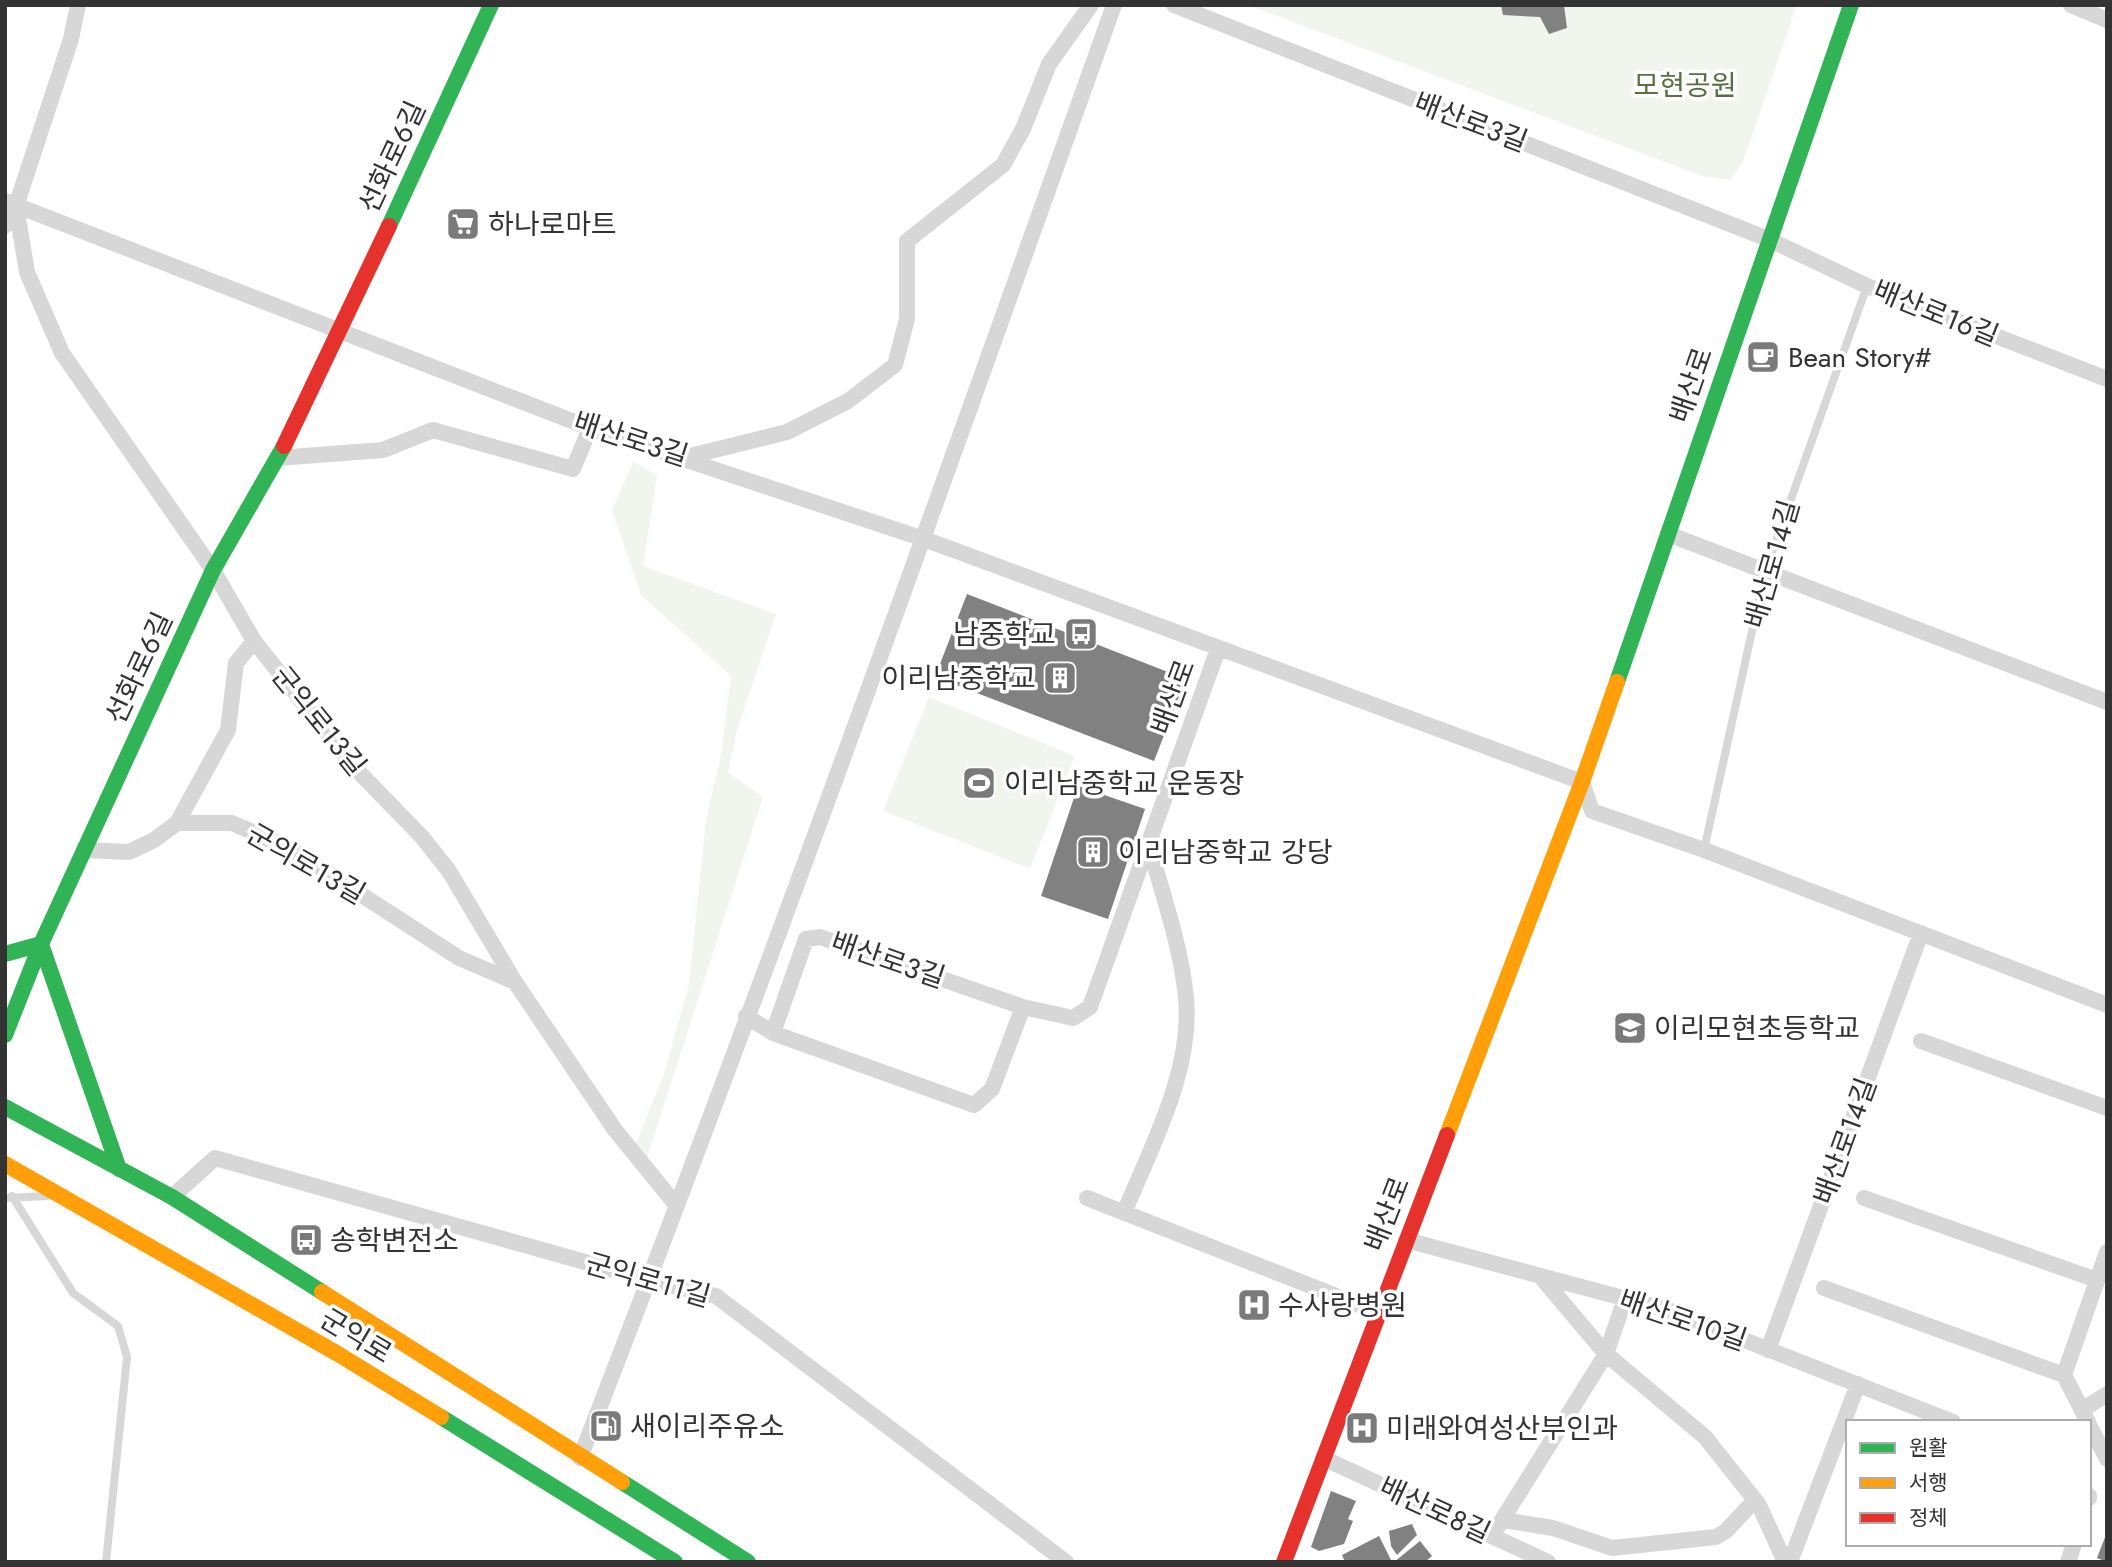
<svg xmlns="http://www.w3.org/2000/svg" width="2112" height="1567" viewBox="0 0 2112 1567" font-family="Jost,'Noto Sans KR',sans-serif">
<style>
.green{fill:#f1f5ed}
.building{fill:#818181}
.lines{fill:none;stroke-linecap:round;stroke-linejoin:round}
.lane{stroke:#d7d7d7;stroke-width:8}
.street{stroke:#d7d7d7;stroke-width:16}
.fast{stroke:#30b455;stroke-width:16}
.slow{stroke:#ff9f0a;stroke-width:16}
.jam{stroke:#e5322d;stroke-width:16}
.labels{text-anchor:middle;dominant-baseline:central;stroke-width:7;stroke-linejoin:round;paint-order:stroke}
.park-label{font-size:28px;fill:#56703f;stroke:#fff}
.street-label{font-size:28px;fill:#333;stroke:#fff}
.poi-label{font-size:28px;fill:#333;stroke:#fff;text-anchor:start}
</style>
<rect width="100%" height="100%" fill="#fff"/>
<path class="green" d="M 1248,5 L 1797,5 L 1743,162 L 1730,180 L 1705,177 Z
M 633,462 L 657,475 L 643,566 L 776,614 L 737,730 L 728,773 L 763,797 L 646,1161 L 632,1153 L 664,1074 L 689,984 L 706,819 L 721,756 L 731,676 L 641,595 L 612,510 Z
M 929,697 L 1075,756 L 1030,869 L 883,811 Z"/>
<path class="building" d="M 1501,5 L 1564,5 L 1567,28 L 1549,34 L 1540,17 L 1503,15 Z
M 967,594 L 1186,679 L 1154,761 L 935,677 Z
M 1078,786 L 1145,809 L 1108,919 L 1041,896 Z
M 1331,1491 L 1356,1501 L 1348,1519 L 1353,1521 L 1344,1544 L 1319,1551 L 1311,1547 Z
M 1412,1524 L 1417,1535 L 1397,1555 L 1391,1546 L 1389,1531 Z
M 2107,1532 L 2107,1562 L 2097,1558 Z
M 1379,1536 L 1392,1562 L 1345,1562 L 1342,1555 Z
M 1420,1541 L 1432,1556 L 1425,1562 L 1394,1562 Z"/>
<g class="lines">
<path class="lane" d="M 1704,850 L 1765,572 L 1867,286
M 12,1196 L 73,1293 L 118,1326 L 127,1357 L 106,1562
M 5,1198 L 47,1196"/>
<path class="street" d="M 1174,5 L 1768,239 L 1867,286 L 2107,379
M 2071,5 L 2107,20
M 5,201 L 590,428 L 924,539 L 1582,782 L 1592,811 L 1704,850 L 2107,1005
M 16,206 L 27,272 L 62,353 L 213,570 L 254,641 L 354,767 L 422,837 L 449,871 L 515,982 L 615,1130 L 677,1206
M 5,226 L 16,206 L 71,39 L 78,5
M 686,457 L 787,432 L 848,401 L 895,365 L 907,319 L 907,241 L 1003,165 L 1023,129 L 1049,64 L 1091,5
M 278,458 L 383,450 L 433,430 L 573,469 L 590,428
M 1668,534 L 2107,702
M 177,823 L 228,730 L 236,663 L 254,641
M 84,850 L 129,852 L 154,840 L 177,823 L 232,823 L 291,849 L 459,958 L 515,982
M 746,1016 L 773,1033 L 974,1105 L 992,1089 L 1023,1007
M 773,1033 L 806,939 L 820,937 L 1023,1007 L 1073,1018 L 1090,1007 L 1218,649
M 1921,1041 L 2107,1108
M 172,1197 L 215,1158 L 649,1280 L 716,1296 L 1066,1562
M 1087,1198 L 1377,1312
M 1864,1198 L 2097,1280
M 1124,1213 C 1151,1147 1193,1071 1186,998 C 1181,945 1162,893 1148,842
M 1406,1240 L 1668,1310 L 1953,1422
M 1541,1277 L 1606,1354 L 1705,1437 L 1759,1505 L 1785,1562
M 1824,1288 L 2064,1375 L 2088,1422
M 1768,1350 L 1921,933
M 2064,1375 L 2107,1252
M 2082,1410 L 2107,1394
M 2089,1425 L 2107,1459
M 580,1458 C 767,977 941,491 1114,5
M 1323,1458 L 1548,1562
M 2089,1496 L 2089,1498
M 1503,1520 L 1553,1528 L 1612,1548 L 1716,1537 L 1726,1531 L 1755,1500
M 1492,1536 L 1606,1354 L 1625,1299
M 1790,1562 L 1858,1384
M 2068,1562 L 2074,1544"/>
<path class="fast" d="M 389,226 L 491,5
M 1617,682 L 1851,5
M 41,944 L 119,1169
M 5,954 L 41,944
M 5,1035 L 41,944 L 213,570 L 284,446
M 5,1107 L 172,1197 L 322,1292
M 441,1417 L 675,1562
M 622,1482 L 748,1562"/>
<path class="slow" d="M 1447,1135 L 1582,782 L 1617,682
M 5,1164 L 338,1354 L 441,1417
M 322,1292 L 622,1482"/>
<path class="jam" d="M 284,446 L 389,226
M 1284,1562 L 1447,1135"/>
</g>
<defs>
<symbol id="supermarket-square" viewBox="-11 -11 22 22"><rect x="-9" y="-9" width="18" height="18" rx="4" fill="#7a7a7a" stroke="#fff"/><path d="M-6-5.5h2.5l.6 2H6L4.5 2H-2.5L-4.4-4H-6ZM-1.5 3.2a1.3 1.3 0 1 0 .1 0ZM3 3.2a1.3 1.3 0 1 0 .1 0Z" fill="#fff"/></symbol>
<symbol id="cafe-square" viewBox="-11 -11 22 22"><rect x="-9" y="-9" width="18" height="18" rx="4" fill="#7a7a7a" stroke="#fff"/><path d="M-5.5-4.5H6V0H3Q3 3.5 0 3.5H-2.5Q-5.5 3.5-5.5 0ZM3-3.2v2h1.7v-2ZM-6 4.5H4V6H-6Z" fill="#fff"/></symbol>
<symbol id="bus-square" viewBox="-11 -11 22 22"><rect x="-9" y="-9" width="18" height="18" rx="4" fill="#7a7a7a" stroke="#fff"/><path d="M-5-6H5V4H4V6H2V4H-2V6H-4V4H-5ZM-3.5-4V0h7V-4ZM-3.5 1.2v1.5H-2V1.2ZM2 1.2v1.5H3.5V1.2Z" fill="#fff"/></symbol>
<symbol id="building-square" viewBox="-11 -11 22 22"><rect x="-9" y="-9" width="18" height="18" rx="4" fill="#7a7a7a" stroke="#fff"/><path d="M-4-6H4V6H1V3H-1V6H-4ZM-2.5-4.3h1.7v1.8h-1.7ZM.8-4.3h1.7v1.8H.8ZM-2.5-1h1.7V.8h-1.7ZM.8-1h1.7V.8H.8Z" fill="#fff"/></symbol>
<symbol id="stadium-square" viewBox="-11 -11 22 22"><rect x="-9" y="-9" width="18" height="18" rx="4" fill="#7a7a7a" stroke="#fff"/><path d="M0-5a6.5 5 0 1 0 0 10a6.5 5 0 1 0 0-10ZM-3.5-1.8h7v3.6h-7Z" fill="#fff"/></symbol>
<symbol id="school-square" viewBox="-11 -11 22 22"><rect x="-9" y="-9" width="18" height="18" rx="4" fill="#7a7a7a" stroke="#fff"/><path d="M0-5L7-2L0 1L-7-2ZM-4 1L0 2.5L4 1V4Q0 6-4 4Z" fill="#fff"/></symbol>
<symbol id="hospital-square" viewBox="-11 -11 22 22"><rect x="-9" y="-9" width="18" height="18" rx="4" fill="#7a7a7a" stroke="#fff"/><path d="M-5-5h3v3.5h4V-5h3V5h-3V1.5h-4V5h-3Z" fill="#fff"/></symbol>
<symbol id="fuel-square" viewBox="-11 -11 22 22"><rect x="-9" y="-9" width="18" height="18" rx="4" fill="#7a7a7a" stroke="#fff"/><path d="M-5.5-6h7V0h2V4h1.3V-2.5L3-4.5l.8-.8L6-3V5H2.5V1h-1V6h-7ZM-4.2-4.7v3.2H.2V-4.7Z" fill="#fff"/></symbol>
</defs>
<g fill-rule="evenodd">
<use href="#supermarket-square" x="444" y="205" width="38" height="38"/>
<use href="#cafe-square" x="1744" y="338" width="38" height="38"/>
<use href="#bus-square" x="1062" y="615" width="38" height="38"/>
<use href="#building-square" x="1041" y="659" width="38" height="38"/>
<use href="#stadium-square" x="960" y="764" width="38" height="38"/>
<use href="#building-square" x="1074" y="833" width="38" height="38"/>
<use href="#school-square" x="1611" y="1009" width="38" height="38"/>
<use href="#bus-square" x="287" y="1221" width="38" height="38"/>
<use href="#hospital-square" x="1235" y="1286" width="38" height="38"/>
<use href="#fuel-square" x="587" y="1407" width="38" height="38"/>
<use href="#hospital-square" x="1343" y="1409" width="38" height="38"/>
</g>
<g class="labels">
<g class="park-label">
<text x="1685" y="85">모현공원</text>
</g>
<g class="street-label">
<text transform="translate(1471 122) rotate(21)">배산로3길</text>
<text transform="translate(392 157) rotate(-65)">선화로6길</text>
<text transform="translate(1936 313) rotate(22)">배산로16길</text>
<text transform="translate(1691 385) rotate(-71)">배산로</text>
<text transform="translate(631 439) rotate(18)">배산로3길</text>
<text transform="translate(1772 564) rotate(-74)">배산로14길</text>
<text transform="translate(139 668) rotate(-65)">선화로6길</text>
<text transform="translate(1173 697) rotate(-70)">배산로</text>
<text transform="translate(319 721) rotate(51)">군익로13길</text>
<text transform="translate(306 864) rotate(30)">군의로13길</text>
<text transform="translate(888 960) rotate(19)">배산로3길</text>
<text transform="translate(1845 1141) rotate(-70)">배산로14길</text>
<text transform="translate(1387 1214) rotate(-69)">배산로</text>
<text transform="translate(648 1280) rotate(16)">군익로11길</text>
<text transform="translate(1683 1320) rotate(19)">배산로10길</text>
<text transform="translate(356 1336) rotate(31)">군익로</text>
<text transform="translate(1435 1510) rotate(25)">배산로8길</text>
</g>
<g class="poi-label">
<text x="488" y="224">하나로마트</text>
<text x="1788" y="357">Bean Story#</text>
<text x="1056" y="634" text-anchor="end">남중학교</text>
<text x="1036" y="678" text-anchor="end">이리남중학교</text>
<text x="1004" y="783">이리남중학교 운동장</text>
<text x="1118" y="852">이리남중학교 강당</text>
<text x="1654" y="1028">이리모현초등학교</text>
<text x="330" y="1240">송학변전소</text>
<text x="1278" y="1305">수사랑병원</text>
<text x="630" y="1426">새이리주유소</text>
<text x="1386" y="1428">미래와여성산부인과</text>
</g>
</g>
<rect width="2112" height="1567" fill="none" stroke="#333333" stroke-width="14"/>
<rect x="1846" y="1420" width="245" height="126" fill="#ffffff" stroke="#adadad" stroke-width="2"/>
<rect x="1860" y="1443" width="35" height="10" fill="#30b455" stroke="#adadad" stroke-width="2"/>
<text x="1909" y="1455" font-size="21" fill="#333333">원활</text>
<rect x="1860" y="1478" width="35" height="10" fill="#ff9f0a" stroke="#adadad" stroke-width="2"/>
<text x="1909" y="1490" font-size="21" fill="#333333">서행</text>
<rect x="1860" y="1513" width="35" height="10" fill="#e5322d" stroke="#adadad" stroke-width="2"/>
<text x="1909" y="1525" font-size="21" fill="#333333">정체</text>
</svg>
